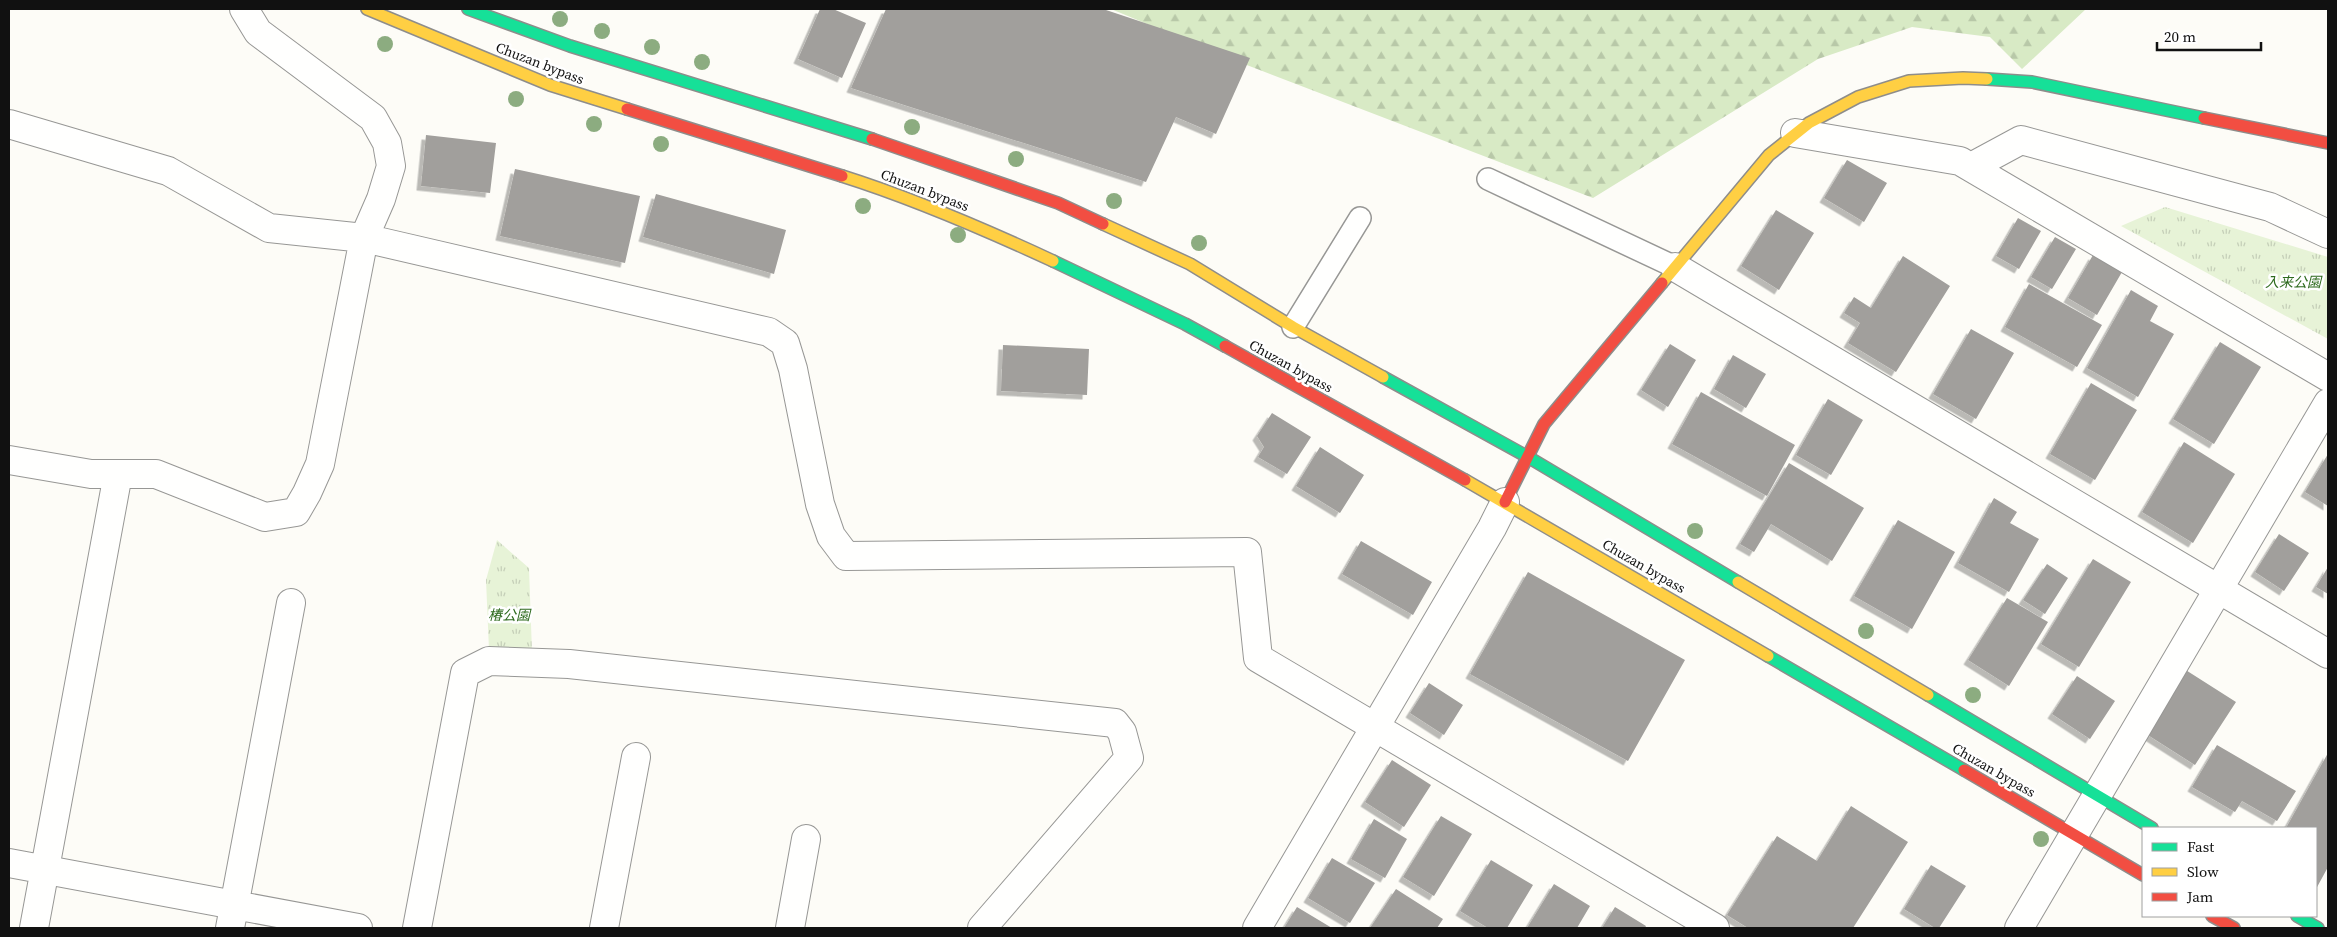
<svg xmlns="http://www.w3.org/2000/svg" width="2337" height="937" viewBox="0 0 2337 937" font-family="'Source Serif 4','Noto Sans JP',serif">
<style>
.forest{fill:url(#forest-firs)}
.park{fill:url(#park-tufts)}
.building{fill:#a19f9c;filter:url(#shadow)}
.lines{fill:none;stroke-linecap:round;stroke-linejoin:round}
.lane-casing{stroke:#979795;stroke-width:24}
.street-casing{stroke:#979795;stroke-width:30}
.fast-casing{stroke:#8e8d8b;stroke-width:14}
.slow-casing{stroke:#8e8d8b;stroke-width:14}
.jam-casing{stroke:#8e8d8b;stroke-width:14}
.lane{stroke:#fffffe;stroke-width:21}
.street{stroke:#fffffe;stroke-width:28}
.fast{stroke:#16e098;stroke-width:11}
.slow{stroke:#ffcf43;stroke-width:11}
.jam{stroke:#f24e42;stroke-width:11}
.tree{fill:#8cac80}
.labels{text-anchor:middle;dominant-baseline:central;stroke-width:5;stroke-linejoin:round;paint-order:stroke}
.street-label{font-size:14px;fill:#111;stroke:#fff}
.park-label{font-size:14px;font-style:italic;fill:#2f6b1f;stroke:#fff}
</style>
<defs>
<pattern id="forest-firs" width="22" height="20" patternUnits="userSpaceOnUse" patternTransform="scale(1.25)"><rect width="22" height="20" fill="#d8eac5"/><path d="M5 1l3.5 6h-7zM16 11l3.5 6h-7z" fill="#b8c8a8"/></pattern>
<pattern id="park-tufts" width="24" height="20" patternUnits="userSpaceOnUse" patternTransform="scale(1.25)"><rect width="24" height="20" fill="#e7f3d7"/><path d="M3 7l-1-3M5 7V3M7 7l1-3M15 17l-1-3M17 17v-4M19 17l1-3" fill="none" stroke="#c5cfb8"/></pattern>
<filter id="shadow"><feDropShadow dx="-4.5" dy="4.5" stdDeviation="0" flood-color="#0004"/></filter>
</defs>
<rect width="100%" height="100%" fill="#fdfcf7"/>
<path class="forest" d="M 1111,9 L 2086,9 L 2022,69 L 1990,37 L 1912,27 L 1818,59 L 1593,198 L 1239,62 Z"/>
<path class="park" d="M 2165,207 L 2328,257 L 2328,339 L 2121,226 Z
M 497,540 L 529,568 L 532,652 L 489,650 L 486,580 Z"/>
<path class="building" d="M 820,9 L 833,9 L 866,23 L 842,78 L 798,59 Z
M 886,9 L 1103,9 L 1250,58 L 1216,134 L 1176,117 L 1146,182 L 851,88 Z
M 426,135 L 496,143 L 490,193 L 421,186 Z
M 1847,160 L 1887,183 L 1864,222 L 1824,198 Z
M 515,169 L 640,196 L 625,263 L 500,236 Z
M 656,194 L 786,230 L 774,274 L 643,237 Z
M 1776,210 L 1814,233 L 1779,290 L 1741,266 Z
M 2018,218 L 2041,231 L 2019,269 L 1996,256 Z
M 2055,237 L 2076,249 L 2052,289 L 2031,277 Z
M 2093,255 L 2122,272 L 2097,315 L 2068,298 Z
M 1903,256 L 1950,286 L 1896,372 L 1848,343 L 1860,323 L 1844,313 L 1854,297 L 1871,308 Z
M 2029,284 L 2102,325 L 2077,367 L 2005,327 Z
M 2131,290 L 2158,306 L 2150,321 L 2174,334 L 2138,397 L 2087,368 Z
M 1971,329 L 2014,353 L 1976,419 L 1933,394 Z
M 2220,342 L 2261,367 L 2214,444 L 2173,419 Z
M 1670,344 L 1696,360 L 1668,407 L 1641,390 Z
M 1003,345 L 1089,349 L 1087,395 L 1001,391 Z
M 1733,355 L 1766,374 L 1746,408 L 1714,389 Z
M 2091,383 L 2137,410 L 2095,480 L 2050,454 Z
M 1701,392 L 1795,445 L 1767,496 L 1672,444 Z
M 1828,399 L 1863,420 L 1831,475 L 1796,455 Z
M 1272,413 L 1311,437 L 1287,474 L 1258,457 L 1264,447 L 1257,436 Z
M 2184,442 L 2235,474 L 2193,543 L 2142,512 Z
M 1320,447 L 1364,475 L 1340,513 L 1296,486 Z
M 2328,454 L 2328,506 L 2305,492 Z
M 1789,463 L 1864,508 L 1832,561 L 1771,524 L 1754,552 L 1740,544 Z
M 1994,498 L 2017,512 L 2010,523 L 2039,539 L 2009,592 L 1958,563 Z
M 1898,520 L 1955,552 L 1912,629 L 1854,596 Z
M 2279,534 L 2309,553 L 2284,591 L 2255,572 Z
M 1361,541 L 1432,582 L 1413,615 L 1342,574 Z
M 2093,559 L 2131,582 L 2079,667 L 2041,644 Z
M 2047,564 L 2068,578 L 2045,614 L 2023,600 Z
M 2328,567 L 2328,594 L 2316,587 Z
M 1528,572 L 1685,660 L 1628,761 L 1470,674 Z
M 2007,598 L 2048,622 L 2009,686 L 1968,660 Z
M 2181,667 L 2236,702 L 2195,765 L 2140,730 Z
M 2077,676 L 2115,701 L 2090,739 L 2052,714 Z
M 1429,683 L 1463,705 L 1444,735 L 1410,713 Z
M 2217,745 L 2296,791 L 2277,821 L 2242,801 L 2235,812 L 2192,787 Z
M 2328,753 L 2328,867 L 2316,889 L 2316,828 L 2286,828 Z
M 1392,760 L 1431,785 L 1404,827 L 1365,802 Z
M 1851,806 L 1908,842 L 1853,928 L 1748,928 L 1727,915 L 1777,836 L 1817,861 Z
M 1441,816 L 1472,834 L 1434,896 L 1403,877 Z
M 1374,819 L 1407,839 L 1385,878 L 1351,859 Z
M 1332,858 L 1375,883 L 1350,923 L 1308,898 Z
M 1491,860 L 1533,885 L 1507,928 L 1488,928 L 1460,911 Z
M 1931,865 L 1966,886 L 1939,928 L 1935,928 L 1904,909 Z
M 1554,884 L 1590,906 L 1577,928 L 1527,928 Z
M 1396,889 L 1443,919 L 1437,928 L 1370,928 Z
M 1297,907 L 1332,928 L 1284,928 Z
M 1615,907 L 1646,926 L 1645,928 L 1602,928 Z"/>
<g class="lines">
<defs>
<path id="lane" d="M 1488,179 L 1675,267
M 1293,327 L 1360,218"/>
<path id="street" d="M 9,124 L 168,171 L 269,228 L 364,238 L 769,332 L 785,343 L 793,369 L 820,504 L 831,536 L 846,556 L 1247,552 L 1258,658 L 1715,928
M 1795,133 L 1960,161 L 2328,377
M 1971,167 L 2021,140 L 2270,207 L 2328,234
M 1675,267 L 2328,654
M 9,460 L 91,474 L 156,474 L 265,517 L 296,512 L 307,493 L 320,464 L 364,238 L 381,199 L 391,166 L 387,143 L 373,118 L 258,32 L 244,9
M 9,863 L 358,928
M 34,928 L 118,474
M 230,928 L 291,603
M 417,928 L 465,673 L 489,661 L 569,664 L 1115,723 L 1122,732 L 1129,758 L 982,928
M 604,928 L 636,757
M 790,928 L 806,839
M 1257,928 L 1492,528 L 1505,502
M 2019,928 L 2328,403"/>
<path id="fast" d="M 468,9 L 570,46 L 872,139
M 1987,79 L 2032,82 L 2204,118
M 1053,261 L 1185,324 L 1225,346
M 1383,377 L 1528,457 L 1738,582
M 1768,656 L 1964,770
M 1928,695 L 2152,828
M 2297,916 L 2318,928"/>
<path id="slow" d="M 367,9 L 550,85 L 627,109
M 842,176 C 915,199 984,229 1053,261
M 1103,224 L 1190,264 L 1293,327 L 1383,377
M 1662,283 L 1769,155 L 1809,123 L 1858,97 L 1909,81 L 1963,78 L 1987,79
M 1465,480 L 1768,656
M 1738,582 L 1928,695"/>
<path id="jam" d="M 627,109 L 842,176
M 2204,118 L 2328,143
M 872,139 L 1058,203 L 1103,224
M 1225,346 L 1465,480
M 1505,502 L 1544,424 L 1662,283
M 1964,770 L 2143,875
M 2212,916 L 2234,928"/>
</defs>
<use href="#lane" class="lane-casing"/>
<use href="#street" class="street-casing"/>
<use href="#fast" class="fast-casing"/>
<use href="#slow" class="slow-casing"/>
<use href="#jam" class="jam-casing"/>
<use href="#lane" class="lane"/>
<use href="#street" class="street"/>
<use href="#fast" class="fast"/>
<use href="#slow" class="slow"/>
<use href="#jam" class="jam"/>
</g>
<g class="tree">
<circle cx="560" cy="19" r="8"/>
<circle cx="602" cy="31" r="8"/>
<circle cx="385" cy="44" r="8"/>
<circle cx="652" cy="47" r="8"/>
<circle cx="702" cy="62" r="8"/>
<circle cx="516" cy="99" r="8"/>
<circle cx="594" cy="124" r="8"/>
<circle cx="912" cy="127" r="8"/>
<circle cx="661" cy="144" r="8"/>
<circle cx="1016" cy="159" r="8"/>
<circle cx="1114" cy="201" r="8"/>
<circle cx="863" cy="206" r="8"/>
<circle cx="958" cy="235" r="8"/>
<circle cx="1199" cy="243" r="8"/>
<circle cx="1695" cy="531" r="8"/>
<circle cx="1866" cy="631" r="8"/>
<circle cx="1973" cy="695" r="8"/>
<circle cx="2041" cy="839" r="8"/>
</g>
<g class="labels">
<g class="street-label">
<text transform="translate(540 63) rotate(21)">Chuzan bypass</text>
<text transform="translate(925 190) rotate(21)">Chuzan bypass</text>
<text transform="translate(1291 366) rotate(29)">Chuzan bypass</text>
<text transform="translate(1644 566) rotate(30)">Chuzan bypass</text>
<text transform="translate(1994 770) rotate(30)">Chuzan bypass</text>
</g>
<g class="park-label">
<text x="2293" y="282">入来公園</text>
<text x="509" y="615">椿公園</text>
</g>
</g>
<rect width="2337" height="937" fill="none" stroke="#111111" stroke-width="20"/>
<rect x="2142" y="827" width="175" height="90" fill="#ffffff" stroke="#a0a0a0"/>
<rect x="2152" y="843" width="25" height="8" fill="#16e098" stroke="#a0a0a0"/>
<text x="2187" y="852" font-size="15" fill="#111111">Fast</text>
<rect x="2152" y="868" width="25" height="8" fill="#ffcf43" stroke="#a0a0a0"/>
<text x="2187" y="877" font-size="15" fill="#111111">Slow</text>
<rect x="2152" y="893" width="25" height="8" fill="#f24e42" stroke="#a0a0a0"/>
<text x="2187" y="902" font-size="15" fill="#111111">Jam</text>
<path d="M2157 42v8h104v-8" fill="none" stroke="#111111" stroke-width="2.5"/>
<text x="2164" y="42" font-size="15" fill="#111111" stroke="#ffffff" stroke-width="4" paint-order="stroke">20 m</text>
</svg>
